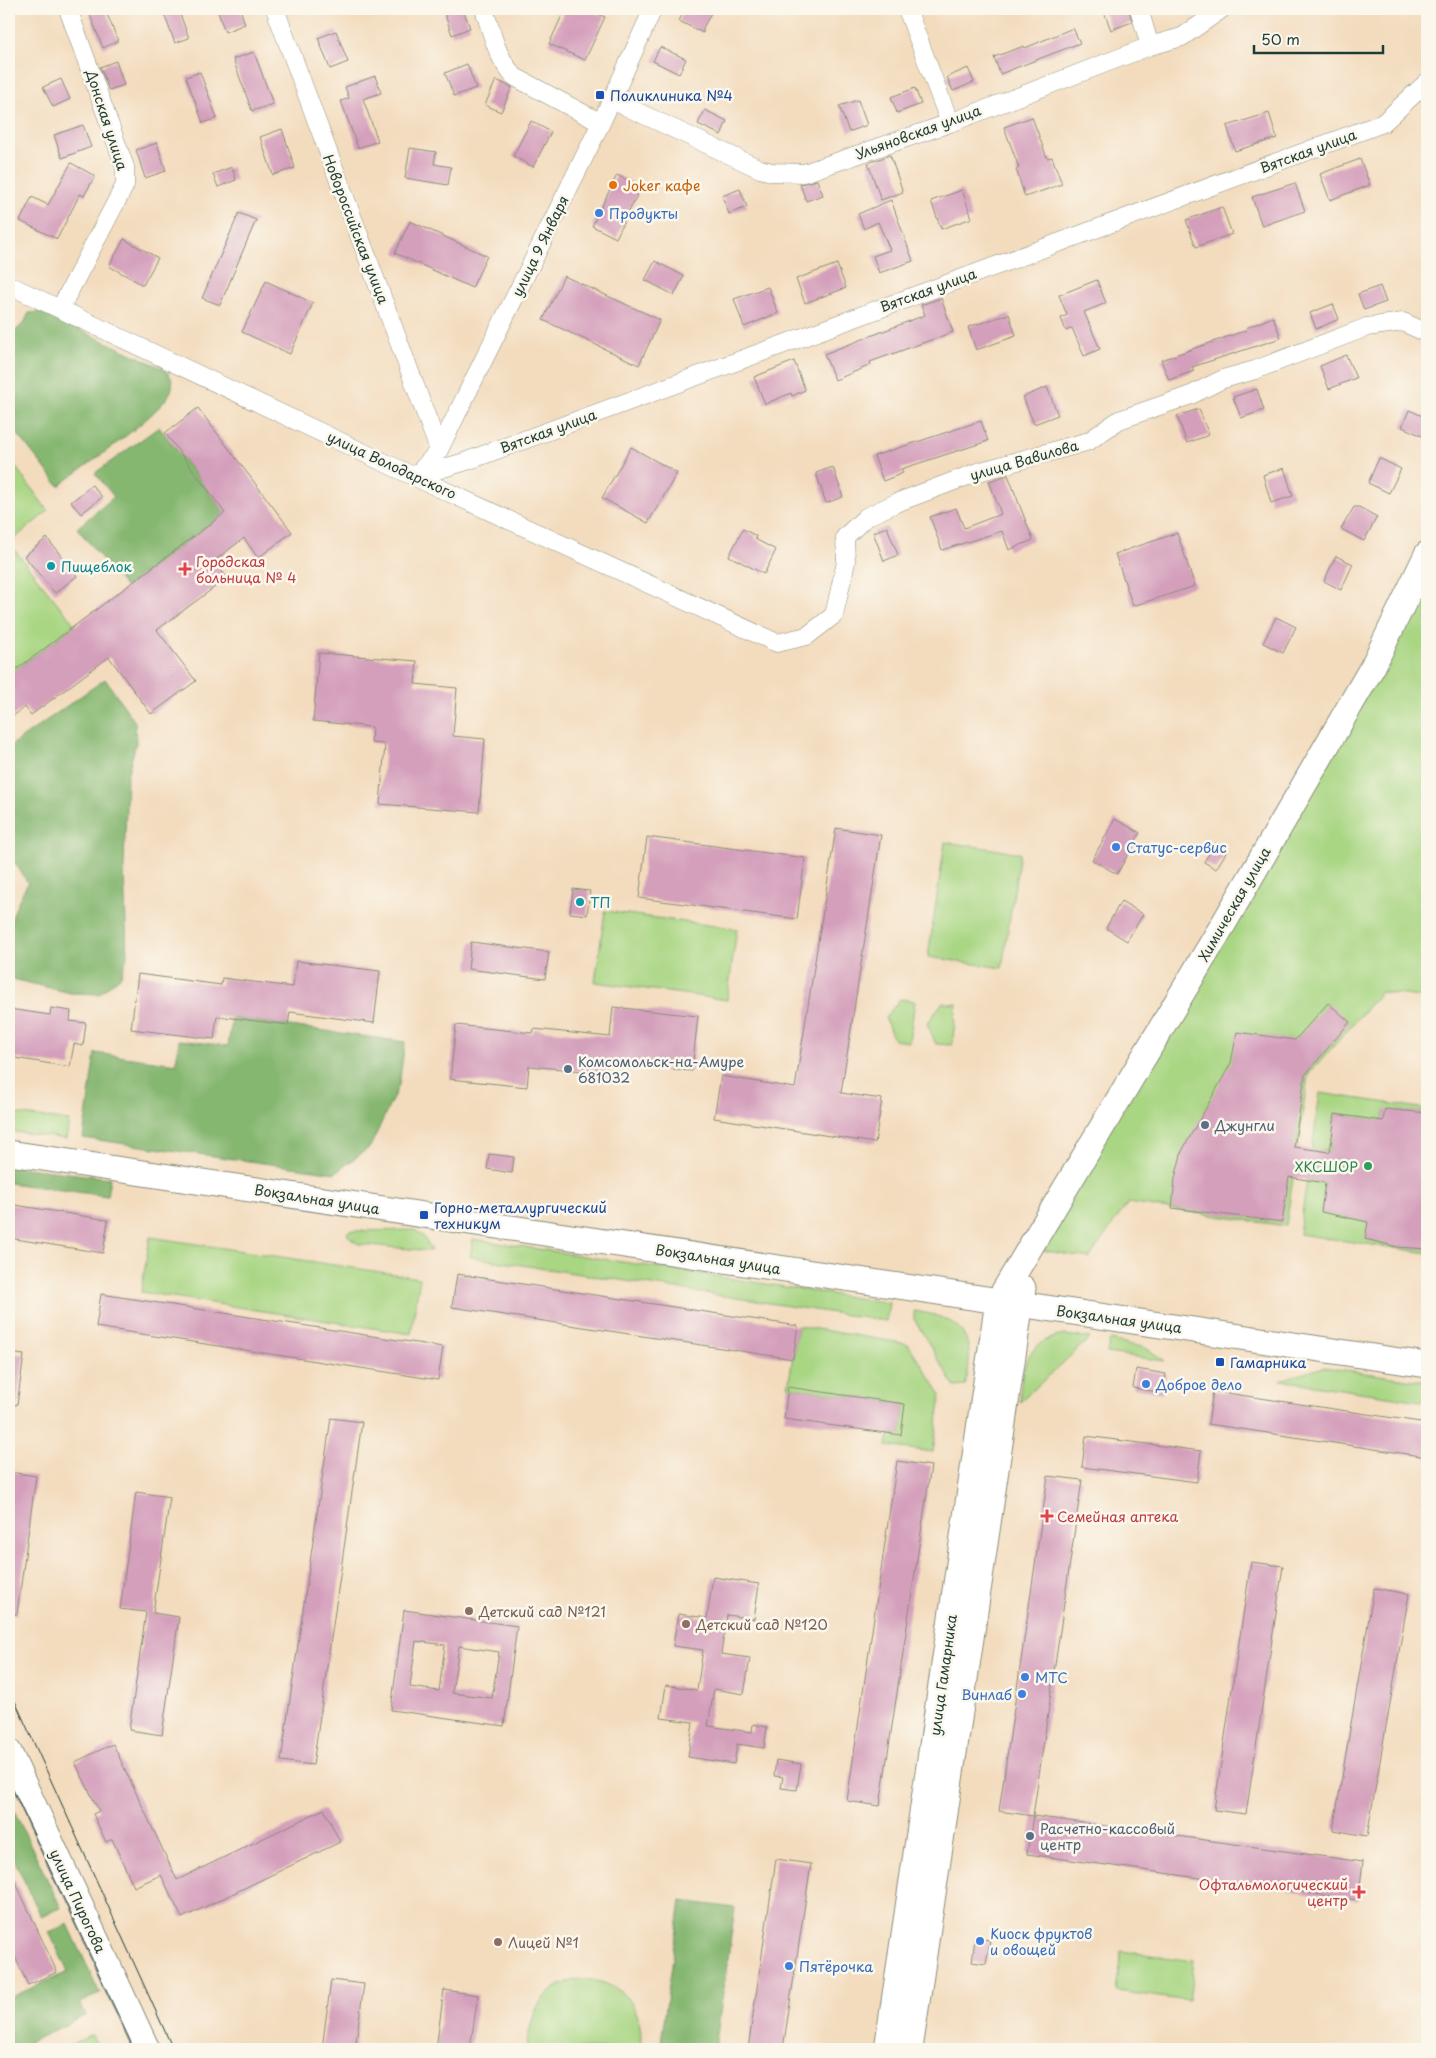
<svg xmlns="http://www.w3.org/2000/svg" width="1436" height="2058" viewBox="0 0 1436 2058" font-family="'Playpen Sans',sans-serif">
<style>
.green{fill:#a9d683;stroke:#648a5c}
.forest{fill:#86b771;stroke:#527a52}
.building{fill:#d49fbb;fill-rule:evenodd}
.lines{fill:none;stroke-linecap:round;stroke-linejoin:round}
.street-casing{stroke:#898c79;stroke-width:19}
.secondary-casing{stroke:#898c79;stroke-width:27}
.street{stroke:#fff;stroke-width:18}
.secondary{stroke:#fff;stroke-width:25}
.tram{stroke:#1f3d34;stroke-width:1}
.transit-dot{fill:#1a4fb4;stroke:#fbf7ec;stroke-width:2}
.food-dot{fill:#e8710a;stroke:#fbf7ec;stroke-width:2}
.shop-dot{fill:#3f7fe0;stroke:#fbf7ec;stroke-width:2}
.culture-dot{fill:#0f9aa8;stroke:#fbf7ec;stroke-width:2}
.health-dot{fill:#e0444e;stroke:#fbf7ec;stroke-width:2}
.service-dot{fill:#5c6f8a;stroke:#fbf7ec;stroke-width:2}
.leisure-dot{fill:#2e9e5b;stroke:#fbf7ec;stroke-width:2}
.education-dot{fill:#8d6e63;stroke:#fbf7ec;stroke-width:2}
.labels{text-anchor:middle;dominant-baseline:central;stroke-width:5;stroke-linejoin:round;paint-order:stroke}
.transit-label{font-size:14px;fill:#164399;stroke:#fbf7ec;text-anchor:start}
.street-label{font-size:14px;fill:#1f3d34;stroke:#fbf7ec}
.food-label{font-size:14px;fill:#c56008;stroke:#fbf7ec;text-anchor:start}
.shop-label{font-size:14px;fill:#366cbe;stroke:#fbf7ec;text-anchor:start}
.health-label{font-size:14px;fill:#be3a42;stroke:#fbf7ec;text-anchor:start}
.culture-label{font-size:14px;fill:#0d838f;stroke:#fbf7ec;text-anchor:start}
.service-label{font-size:14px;fill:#4e5e75;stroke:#fbf7ec;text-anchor:start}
.leisure-label{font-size:14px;fill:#27864d;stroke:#fbf7ec;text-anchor:end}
.education-label{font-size:14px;fill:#785e54;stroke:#fbf7ec;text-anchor:start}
</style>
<rect width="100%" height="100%" fill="#fbf7ec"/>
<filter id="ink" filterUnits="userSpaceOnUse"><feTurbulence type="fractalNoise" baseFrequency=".02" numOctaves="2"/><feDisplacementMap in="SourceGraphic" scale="10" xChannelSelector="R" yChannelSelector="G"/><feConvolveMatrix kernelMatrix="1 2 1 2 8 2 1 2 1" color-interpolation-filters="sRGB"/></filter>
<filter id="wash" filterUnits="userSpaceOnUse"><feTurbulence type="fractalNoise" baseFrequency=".0096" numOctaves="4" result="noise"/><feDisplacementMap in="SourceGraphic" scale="20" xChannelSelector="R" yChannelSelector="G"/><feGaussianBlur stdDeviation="1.12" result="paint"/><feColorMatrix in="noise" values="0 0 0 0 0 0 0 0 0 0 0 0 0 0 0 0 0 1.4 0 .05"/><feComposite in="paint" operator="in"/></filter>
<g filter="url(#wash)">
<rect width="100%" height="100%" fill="#f3dcbe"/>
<path class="green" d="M 9,458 L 48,511 L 9,543 L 75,625 L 9,675 Z
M 1427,554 L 1427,998 L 1381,992 L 1308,1075 L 1286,1226 L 1128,1203 L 1089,1258 L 1029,1248 Z
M 945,842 L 1020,853 L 1002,968 L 928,957 Z
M 605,911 L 737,929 L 727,1000 L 595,982 Z
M 900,999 L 915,1001 L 909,1042 L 894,1040 L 885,1018 Z
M 942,1003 L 957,1004 L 952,1045 L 936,1044 L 927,1024 Z
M 1320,1093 L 1427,1109 L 1427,1113 L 1385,1110 L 1383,1121 L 1336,1114 L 1330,1152 L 1312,1149 Z
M 9,1113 L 69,1121 L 66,1139 L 9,1131 Z
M 1307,1180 L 1325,1183 L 1321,1212 L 1368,1222 L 1366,1239 L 1397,1247 L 1427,1249 L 1427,1253 L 1299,1234 Z
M 415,1230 L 424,1237 L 431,1249 L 430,1251 L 359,1244 L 352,1240 L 347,1234 L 349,1231 L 357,1231 Z
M 150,1237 L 420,1278 L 411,1334 L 141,1292 Z
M 473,1239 L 889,1303 L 886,1321 L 470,1257 Z
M 914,1311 C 964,1318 977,1337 965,1386 L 955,1387 L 914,1319 Z
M 798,1326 L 908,1344 L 941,1395 L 933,1452 L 887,1446 L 889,1434 L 901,1435 L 905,1404 L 788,1387 Z
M 1065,1335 L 1090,1338 L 1020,1402 C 1021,1367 1026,1340 1065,1335 Z
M 1110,1340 L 1146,1348 L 1165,1361 L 1107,1353 Z
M 1324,1367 L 1427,1382 L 1427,1402 L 1280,1380 Z
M 1121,1951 L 1194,1961 L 1189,2001 L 1116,1991 Z
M 580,1979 C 622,1980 646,2008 640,2049 L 526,2049 C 532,2012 539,1987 580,1979 Z
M 92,2035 L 99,2049 L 61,2049 Z"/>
<path class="forest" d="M 41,312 L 162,368 C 170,374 175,380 171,391 C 161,415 83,467 59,486 L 9,423 L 9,337 L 24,323 L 29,313 Z
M 159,427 L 225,513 L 125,587 L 77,528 L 114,497 L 95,473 Z
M 105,679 L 135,722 L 136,743 L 127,776 L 124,867 L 127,956 L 121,976 L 99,994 L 70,993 L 13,979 C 8,936 5,922 28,883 L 9,853 L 9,747 Z
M 232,1018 L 405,1042 L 399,1085 L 370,1147 L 335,1173 L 83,1138 L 95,1053 L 176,1064 L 179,1040 L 228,1046 Z
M 9,1166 L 110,1178 L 107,1196 L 9,1183 Z
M 9,1800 L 61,1908 L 41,1916 L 9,1849 Z
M 681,1901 L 735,1908 L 715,2049 L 660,2049 Z
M 68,1924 L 100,1994 L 80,2002 L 86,2015 L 16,2049 L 9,2049 L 9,1998 L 68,1972 L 49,1932 Z"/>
<g id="blocks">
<path class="building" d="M 105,9 L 118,41 L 103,48 L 90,15 Z
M 162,9 L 178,9 L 189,38 L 175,43 Z
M 217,9 L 240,9 L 245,24 L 225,32 Z
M 453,9 L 463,9 L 470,28 L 452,35 L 444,12 Z
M 565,9 L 587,9 L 605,17 L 585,60 L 549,44 Z
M 685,9 L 713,9 L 703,28 L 703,33 L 679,21 Z
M 1103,9 L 1129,9 L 1132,22 L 1111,30 Z
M 1073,28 L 1080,43 L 1000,74 L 994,57 L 1024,46 L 1025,48 Z
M 336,31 L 348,62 L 330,69 L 318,38 Z
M 660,47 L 686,59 L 679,74 L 653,61 Z
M 254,52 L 273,104 L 252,111 L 233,59 Z
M 116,61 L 124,85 L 109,90 L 100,67 Z
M 467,64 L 476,88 L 454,96 L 445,73 Z
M 968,68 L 974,82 L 953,91 L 947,77 Z
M 200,72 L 217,118 L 203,123 L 186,77 Z
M 375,76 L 381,93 L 363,99 L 378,141 L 358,148 L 341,101 L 349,98 L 345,87 Z
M 61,79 L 70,99 L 53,107 L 43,87 Z
M 496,80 L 512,87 L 501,112 L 485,105 Z
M 915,88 L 921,104 L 897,113 L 891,97 Z
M 858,100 L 867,125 L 849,132 L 839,106 Z
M 705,110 L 727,121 L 721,135 L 698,124 Z
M 1269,113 L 1277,138 L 1235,151 L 1227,126 Z
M 1032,117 L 1047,158 L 1052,157 L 1062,184 L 1025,197 L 1016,169 L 1019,168 L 1004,127 Z
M 531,121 L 551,132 L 533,167 L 513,156 Z
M 83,125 L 91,147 L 62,158 L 54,135 Z
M 282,129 L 295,168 L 273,175 L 260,137 Z
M 157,143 L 166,171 L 145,178 L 136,150 Z
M 410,148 L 436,152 L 434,164 L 451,167 L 448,185 L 405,178 Z
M 890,155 L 903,192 L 881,200 L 868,163 Z
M 1360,159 L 1370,185 L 1330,200 L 1320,174 Z
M 71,163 L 95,176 L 84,196 L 80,194 L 57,239 L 20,221 L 32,197 L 48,205 Z
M 232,167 L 236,180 L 218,187 L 213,174 Z
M 617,175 L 641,187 L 616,238 L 592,226 Z
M 817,180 L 823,195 L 806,201 L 800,184 Z
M 1295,183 L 1305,211 L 1262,226 L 1252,197 Z
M 740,189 L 747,207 L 729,214 L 722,196 Z
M 962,190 L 972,218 L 941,229 L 931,201 Z
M 891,200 L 913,261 L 879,273 L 873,256 L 890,250 L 878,222 L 864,229 L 858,214 Z
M 1222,207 L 1232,234 L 1196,247 L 1186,220 Z
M 239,213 L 256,220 L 220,305 L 202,298 Z
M 410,221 L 487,256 L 472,288 L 395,253 Z
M 124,239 L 158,258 L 143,285 L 109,266 Z
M 655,261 L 684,276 L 674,295 L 645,280 Z
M 837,264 L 846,288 L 805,303 L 796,279 Z
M 564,276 L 660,320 L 639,365 L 543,320 Z
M 1097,280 L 1106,303 L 1084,312 L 1100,349 L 1084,356 L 1072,328 L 1066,331 L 1061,318 L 1067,315 L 1059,295 Z
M 266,281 L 313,303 L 290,354 L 242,332 Z
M 1380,286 L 1386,302 L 1364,310 L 1358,294 Z
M 768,287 L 778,313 L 744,327 L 734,299 Z
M 941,298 L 953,332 L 870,362 L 871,365 L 835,380 L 824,354 L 925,315 L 921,305 Z
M 1333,304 L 1339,319 L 1316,329 L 1310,313 Z
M 1009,314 L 1016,336 L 976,350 L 968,327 Z
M 1273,317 L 1281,338 L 1192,367 L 1194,371 L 1169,380 L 1161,360 L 1247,330 L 1246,328 Z
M 1346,355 L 1356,378 L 1329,389 L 1320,366 Z
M 794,361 L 805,390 L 792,396 L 791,393 L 765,404 L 754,377 Z
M 1047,387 L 1058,415 L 1034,424 L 1023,397 Z
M 1257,389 L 1264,410 L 1241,418 L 1233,397 Z
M 198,408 L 292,532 L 258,558 L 244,538 L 214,561 L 227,578 L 157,630 L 196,681 L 151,714 L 109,657 L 31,715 L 25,707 L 9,719 L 9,675 L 225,513 L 165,433 Z
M 1199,409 L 1209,435 L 1187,443 L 1177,416 Z
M 1409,410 L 1427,418 L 1427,438 L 1402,427 Z
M 981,421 L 988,441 L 901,469 L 903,473 L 883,481 L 874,456 Z
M 631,447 L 677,473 L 648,523 L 602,498 Z
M 1379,458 L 1401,469 L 1389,493 L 1368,483 Z
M 833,467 L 843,497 L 826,503 L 816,473 Z
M 1284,468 L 1293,496 L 1271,503 L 1263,475 Z
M 1008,475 L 1033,540 L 1009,550 L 1002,531 L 942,550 L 930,517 L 956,508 L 964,528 L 1001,514 L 989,481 Z
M 92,485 L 102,497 L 81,514 L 71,502 Z
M 1354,507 L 1359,507 L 1377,517 L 1364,541 L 1341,529 Z
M 887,527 L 898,555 L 884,561 L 873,532 Z
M 743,529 L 756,536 L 755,539 L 776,550 L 764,574 L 729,556 Z
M 1177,533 L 1195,586 L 1133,606 L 1115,554 Z
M 47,538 L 77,576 L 55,593 L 24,556 Z
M 1336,556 L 1353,564 L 1341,590 L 1324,581 Z
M 1276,617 L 1296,627 L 1283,653 L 1263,643 Z
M 319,653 L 417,661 L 415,684 L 457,688 L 453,736 L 485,739 L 479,812 L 380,804 L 385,744 L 371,743 L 372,727 L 313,721 Z
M 1115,819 L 1140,833 L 1117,874 L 1092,860 Z
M 836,828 L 881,835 L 841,1093 L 882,1099 L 875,1143 L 714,1118 L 721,1076 L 795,1088 Z
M 647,837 L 805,858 L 797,919 L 639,898 Z
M 1215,843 L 1227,851 L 1216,869 L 1204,862 Z
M 573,889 L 590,891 L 587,915 L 570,913 Z
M 1121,901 L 1143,914 L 1127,941 L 1106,928 Z
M 471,942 L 549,952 L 545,979 L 468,969 Z
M 296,961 L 380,971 L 374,1023 L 290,1012 L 288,1025 L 217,1016 L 214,1039 L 131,1029 L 138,974 L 221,985 L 222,978 L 293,987 Z
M 1328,1003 L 1350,1022 L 1305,1075 L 1294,1147 L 1330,1152 L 1335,1114 L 1383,1121 L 1385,1109 L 1427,1113 L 1427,1249 L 1397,1247 L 1365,1239 L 1368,1222 L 1321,1212 L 1325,1183 L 1289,1177 L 1282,1222 L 1172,1208 L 1175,1178 L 1182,1151 L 1231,1063 L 1237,1032 L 1295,1040 Z
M 613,1007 L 698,1016 L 692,1071 L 607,1062 L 606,1073 L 529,1066 L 527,1087 L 450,1079 L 456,1025 L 533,1033 L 534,1029 L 610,1037 Z
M 51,1008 L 71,1011 L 70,1021 L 86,1023 L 83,1046 L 74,1044 L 70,1067 L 9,1057 L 9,1009 L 50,1015 Z
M 489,1154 L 514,1157 L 512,1173 L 487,1169 Z
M 9,1204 L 108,1220 L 103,1253 L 9,1238 Z
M 457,1274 L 798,1326 L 793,1359 L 452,1307 Z
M 101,1294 L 443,1347 L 438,1380 L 96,1327 Z
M 9,1353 L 24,1355 L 17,1405 L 9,1404 Z
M 1136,1369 L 1166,1374 L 1163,1393 L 1133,1388 Z
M 788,1387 L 905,1404 L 901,1435 L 784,1419 Z
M 1213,1391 L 1427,1423 L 1427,1457 L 1208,1424 Z
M 331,1418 L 362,1422 L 313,1765 L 281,1761 Z
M 1086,1436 L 1201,1451 L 1197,1482 L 1082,1467 Z
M 897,1461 L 931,1466 L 880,1806 L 847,1801 Z
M 9,1472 L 36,1476 L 17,1614 L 9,1614 Z
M 1048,1476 L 1082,1480 L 1033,1816 L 999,1811 Z
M 136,1492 L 170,1497 L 153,1613 L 179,1617 L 162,1735 L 129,1730 L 146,1612 L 120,1609 Z
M 1251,1562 L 1283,1566 L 1246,1814 L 1214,1810 Z
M 713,1577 L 759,1584 L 754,1619 L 727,1615 L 721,1654 L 750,1658 L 744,1694 L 714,1689 L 708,1726 L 752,1732 L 753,1724 L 767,1727 L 764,1748 L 737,1744 L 734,1764 L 688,1757 L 693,1722 L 661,1718 L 666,1685 L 697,1690 L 703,1650 L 673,1646 L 678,1614 L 707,1618 Z
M 1374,1588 L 1409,1594 L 1367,1836 L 1333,1830 Z
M 404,1610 L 517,1626 L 504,1726 L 391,1710 ZM 416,1641 L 445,1645 L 439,1691 L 410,1687 ZM 459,1646 L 499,1652 L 492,1698 L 452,1693 Z
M 113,1744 L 177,1880 L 324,1809 L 340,1842 L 182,1918 L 161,1875 L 134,1887 L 112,1839 L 106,1842 L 93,1814 L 99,1811 L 75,1762 Z
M 776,1760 L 801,1764 L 797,1790 L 781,1788 L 783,1777 L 774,1776 Z
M 1033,1816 L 1363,1862 L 1358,1900 L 1027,1854 Z
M 776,1859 L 811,1864 L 783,2049 L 748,2049 Z
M 9,1868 L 57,1972 L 28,1985 L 9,1944 Z
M 975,1938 L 990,1940 L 986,1964 L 972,1962 Z
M 331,1980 L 364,1984 L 355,2049 L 322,2049 Z
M 444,1990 L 478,1995 L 470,2049 L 436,2049 Z"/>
</g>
</g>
<g filter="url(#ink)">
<use href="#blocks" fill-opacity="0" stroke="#898c79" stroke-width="1"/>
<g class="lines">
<defs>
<path id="street" d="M 275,9 L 439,450
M 484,9 C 492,33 497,59 515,77 L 601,123
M 907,9 L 950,123
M 1139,9 L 1150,46
M 612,100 L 760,169 L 772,172 L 804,173 L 950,123 L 1150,46 L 1182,37 L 1222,9
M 9,285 L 415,477 L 777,643 L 807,636 L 834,615 L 846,562 L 845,537 L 866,517 L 896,503 L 978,472 L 1089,441 L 1119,420 L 1191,395 L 1223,379 L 1255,370 L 1367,327 L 1403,322 L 1427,333
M 60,309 L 125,185 L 125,167 L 68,9
M 416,476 L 439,450 L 601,123 L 653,9
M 415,477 L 467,461 L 1383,123 L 1427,82"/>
<path id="secondary" d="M 9,1153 L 1427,1365
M 9,1752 L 147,2049
M 887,2049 L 998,1301 L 1224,923 L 1373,666 L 1427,554
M 910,2049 L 1023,1288"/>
</defs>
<use href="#street" class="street-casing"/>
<use href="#secondary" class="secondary-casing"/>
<use href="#street" class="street"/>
<use href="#secondary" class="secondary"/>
<path class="tram" d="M 9,1688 L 173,2049
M 9,1781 L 134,2049"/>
</g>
</g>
<g class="transit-dot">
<rect x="595" y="90" width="10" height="10" rx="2.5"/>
<rect x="419" y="1210" width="10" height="10" rx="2.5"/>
<rect x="1215" y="1357" width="10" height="10" rx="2.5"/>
</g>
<circle class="food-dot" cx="613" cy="185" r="5"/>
<g class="shop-dot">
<circle cx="599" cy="213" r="5"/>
<circle cx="1116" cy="847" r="5"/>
<circle cx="1146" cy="1384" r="5"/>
<circle cx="1025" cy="1677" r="5"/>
<circle cx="1022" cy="1694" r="5"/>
<circle cx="980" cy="1941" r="5"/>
<circle cx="789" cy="1966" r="5"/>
</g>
<g class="culture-dot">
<circle cx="51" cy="566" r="5"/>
<circle cx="580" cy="902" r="5"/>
</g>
<g class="health-dot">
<path d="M182.5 561.5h5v5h5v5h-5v5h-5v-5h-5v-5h5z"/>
<path d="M1044.5 1508.5h5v5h5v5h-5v5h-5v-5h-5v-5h5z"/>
<path d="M1356.5 1884.5h5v5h5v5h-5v5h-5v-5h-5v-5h5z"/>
</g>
<g class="service-dot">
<circle cx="568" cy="1069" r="5"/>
<circle cx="1205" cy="1125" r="5"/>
<circle cx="1030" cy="1836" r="5"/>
</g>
<circle class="leisure-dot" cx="1368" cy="1166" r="5"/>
<g class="education-dot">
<circle cx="469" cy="1611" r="5"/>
<circle cx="686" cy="1624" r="5"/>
<circle cx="498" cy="1942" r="5"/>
</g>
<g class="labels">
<g class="transit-label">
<text x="610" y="95">Поликлиника №4</text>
<text x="434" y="1207">Горно-металлургический<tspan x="434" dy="16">техникум</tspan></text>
<text x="1230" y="1362">Гамарника</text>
</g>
<g class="street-label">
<text transform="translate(107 120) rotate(72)">Донская улица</text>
<text transform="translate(918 132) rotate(-20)">Ульяновская улица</text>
<text transform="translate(1308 151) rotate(-20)">Вятская улица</text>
<text transform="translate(356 229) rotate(69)">Новороссийская улица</text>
<text transform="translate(540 246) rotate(-64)">улица 9 Января</text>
<text transform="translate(928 290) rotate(-20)">Вятская улица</text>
<text transform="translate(548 431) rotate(-20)">Вятская улица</text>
<text transform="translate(1024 460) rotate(-16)">улица Вавилова</text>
<text transform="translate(392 465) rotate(25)">улица Володарского</text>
<text transform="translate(1234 904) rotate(-60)">Химическая улица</text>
<text transform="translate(317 1199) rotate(9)">Вокзальная улица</text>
<text transform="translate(718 1259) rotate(9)">Вокзальная улица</text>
<text transform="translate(1119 1319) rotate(8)">Вокзальная улица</text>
<text transform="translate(943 1675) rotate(-82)">улица Гамарника</text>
<text transform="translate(78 1901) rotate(65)">улица Пирогова</text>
</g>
<g class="food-label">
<text x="623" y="185">Joker кафе</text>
</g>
<g class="shop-label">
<text x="609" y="213">Продукты</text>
<text x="1126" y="847">Статус-сервис</text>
<text x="1156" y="1384">Доброе дело</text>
<text x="1035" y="1677">МТС</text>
<text x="1012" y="1694" text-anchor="end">Винлаб</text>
<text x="990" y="1933">Киоск фруктов<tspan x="990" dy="16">и овощей</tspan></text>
<text x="799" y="1966">Пятёрочка</text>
</g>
<g class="health-label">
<text x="196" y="561">Городская<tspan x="196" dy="16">больница № 4</tspan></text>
<text x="1057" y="1516">Семейная аптека</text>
<text x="1348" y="1884" text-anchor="end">Офтальмологический<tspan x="1348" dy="16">центр</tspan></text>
</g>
<g class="culture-label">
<text x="61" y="566">Пищеблок</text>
<text x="590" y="902">ТП</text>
</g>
<g class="service-label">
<text x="578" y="1061">Комсомольск-на-Амуре<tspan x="578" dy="16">681032</tspan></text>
<text x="1215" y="1125">Джунгли</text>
<text x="1040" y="1828">Расчетно-кассовый<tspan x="1040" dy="16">центр</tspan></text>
</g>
<g class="leisure-label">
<text x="1358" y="1166">ХКСШОР</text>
</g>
<g class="education-label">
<text x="479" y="1611">Детский сад №121</text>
<text x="696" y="1624">Детский сад №120</text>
<text x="508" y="1942">Лицей №1</text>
</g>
</g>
<rect width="1436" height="2058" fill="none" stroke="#fbf7ec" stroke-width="30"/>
<path d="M1254 45v8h129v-8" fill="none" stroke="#1f3d34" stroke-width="2.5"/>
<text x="1261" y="45" font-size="15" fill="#1f3d34" stroke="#fbf7ec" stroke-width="4" paint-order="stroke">50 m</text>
</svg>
